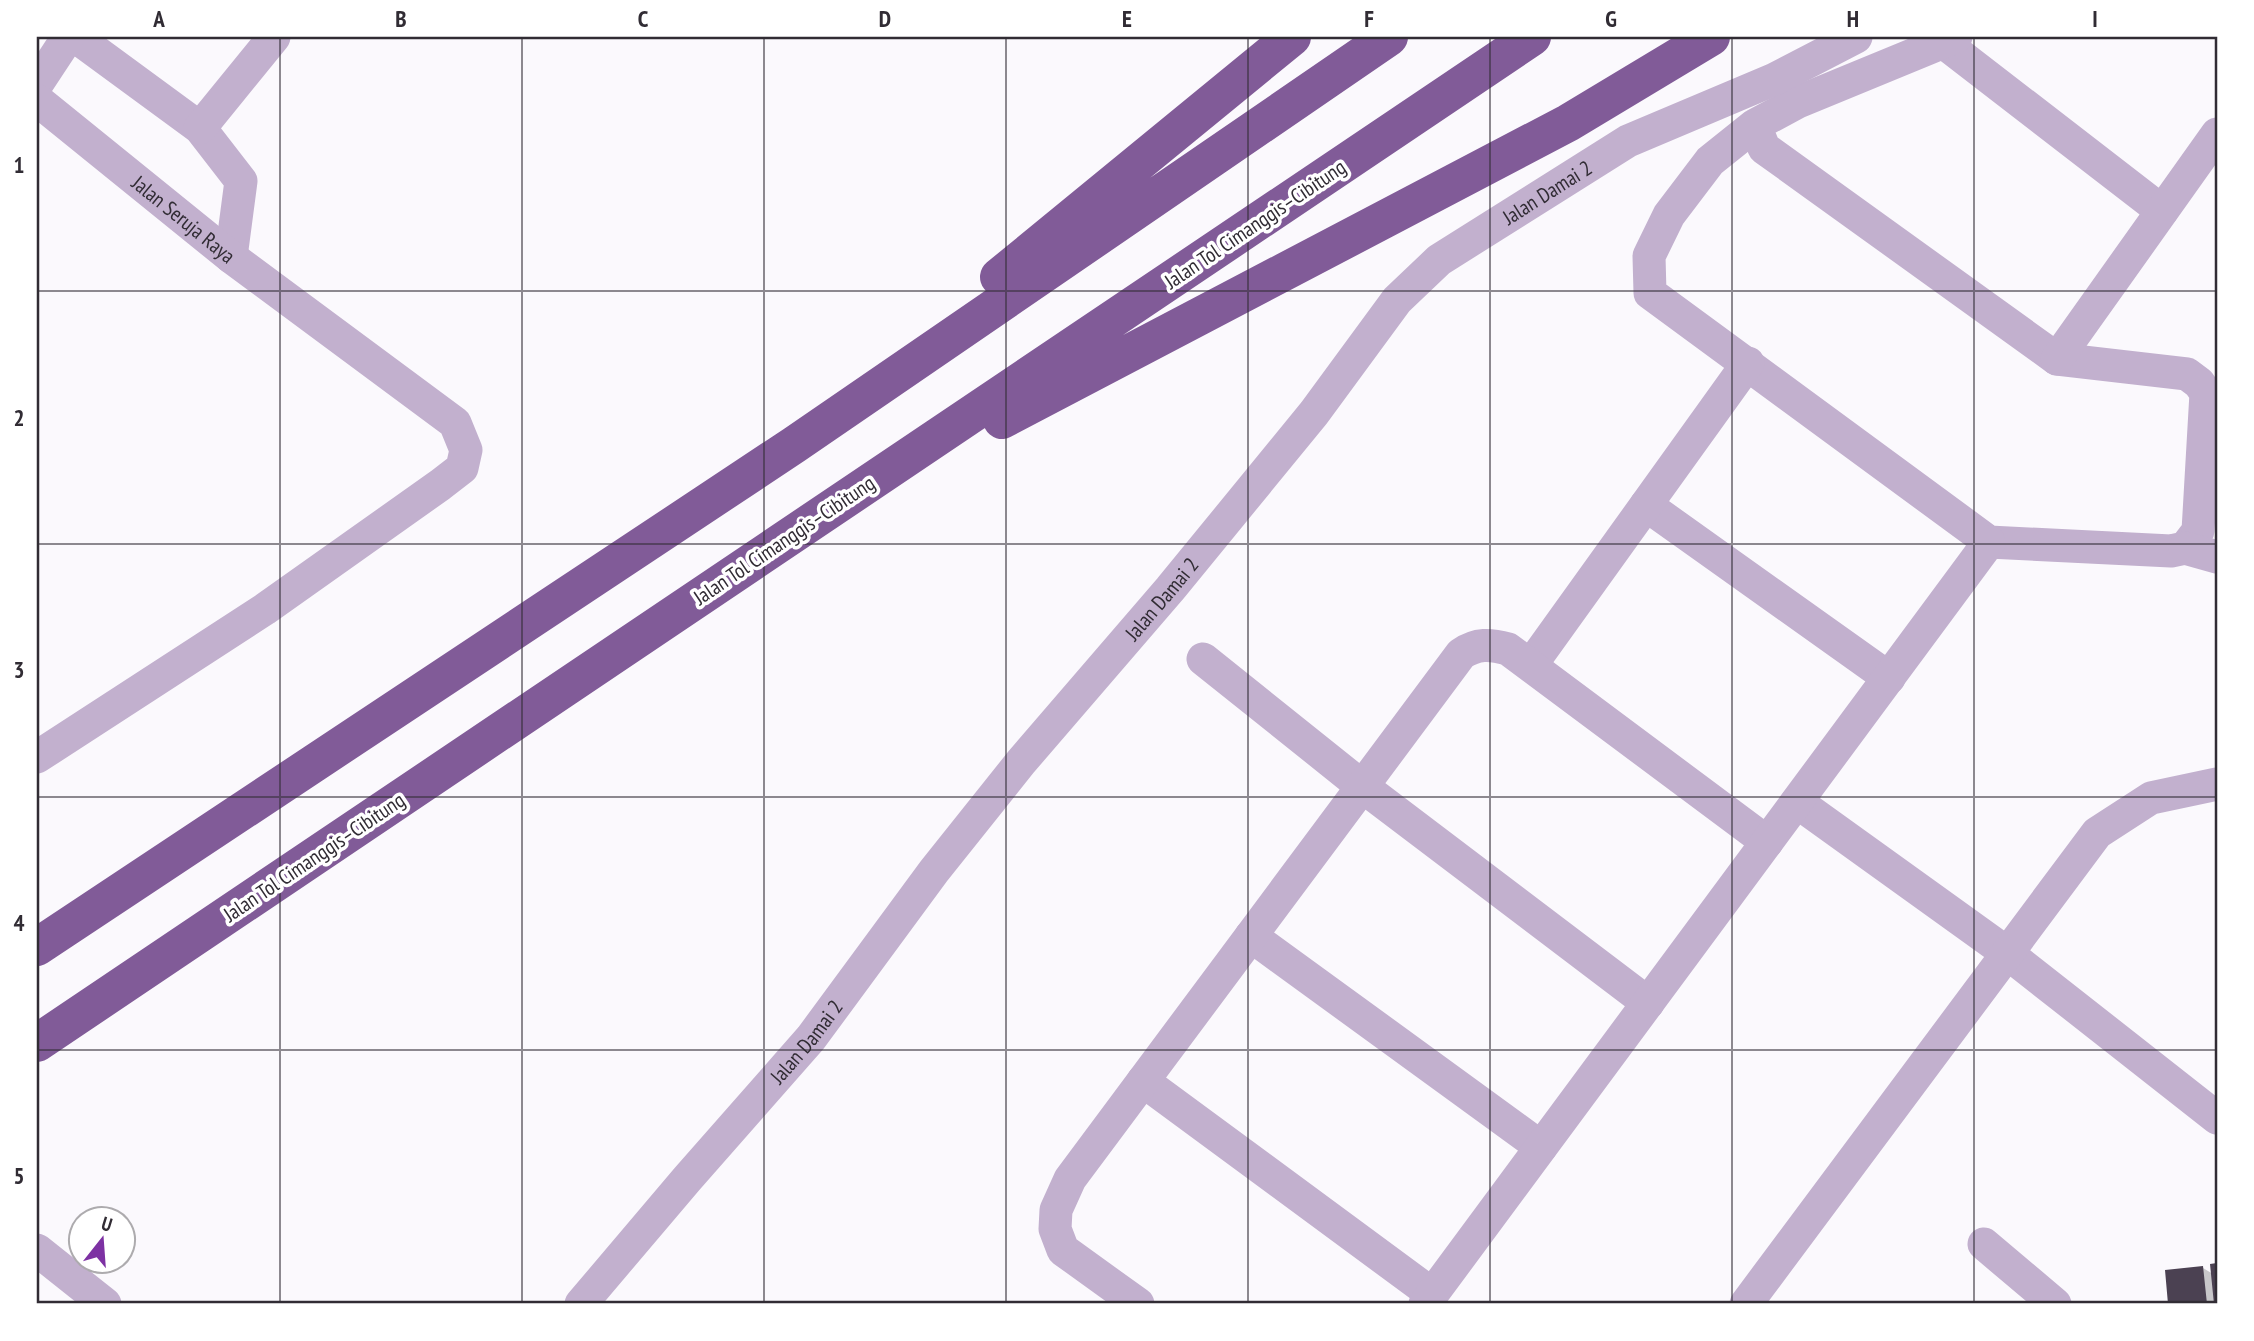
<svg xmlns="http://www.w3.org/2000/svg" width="2254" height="1341" viewBox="0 0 2254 1341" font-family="'PT Sans Narrow',sans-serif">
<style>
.shadow{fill:#0003}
.building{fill:#4b4152}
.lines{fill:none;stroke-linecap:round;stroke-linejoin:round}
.street{stroke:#c2b0ce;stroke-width:33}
.highway{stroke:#815b98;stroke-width:38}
.grid{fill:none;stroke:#312c34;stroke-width:2;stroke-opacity:0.55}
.labels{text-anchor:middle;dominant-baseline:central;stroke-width:7;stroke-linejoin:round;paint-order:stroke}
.street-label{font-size:21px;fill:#312c34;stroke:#fff}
.neatline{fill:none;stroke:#312c34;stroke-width:2.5}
.grid-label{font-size:23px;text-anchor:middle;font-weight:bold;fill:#312c34}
</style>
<rect width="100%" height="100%" fill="#fbf9fd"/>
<path class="shadow" d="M 2212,1265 L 2217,1265 L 2217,1304 L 2170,1304 L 2167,1271 L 2203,1268 L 2213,1274 Z"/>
<path class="building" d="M 2217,1263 L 2217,1304 L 2214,1304 L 2210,1264 Z
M 2203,1266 L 2207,1304 L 2168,1304 L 2165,1270 Z"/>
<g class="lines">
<g class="street">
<path d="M 76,37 L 200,128 L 241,181 L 231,257"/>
<path d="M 1943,42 L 2162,211"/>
<path d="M 37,84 L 68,37"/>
<path id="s1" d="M 37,100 L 231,257 L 455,423 L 466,450 L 462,468 L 440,485 L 265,609 L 37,757"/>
<path d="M 1755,125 L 1710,161 L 1669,215 L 1649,256 L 1650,293 L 1989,542 L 2171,551 L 2185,548 L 2198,531 L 2206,393 L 2199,383 L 2187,374 L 2057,359 L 1764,148 L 1755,125 L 1798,102 L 1956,37"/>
<path d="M 200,128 L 274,37"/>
<path d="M 2057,359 L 2217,134"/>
<path d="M 1646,505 L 1889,678"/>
<path d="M 2185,548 L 2217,557"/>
<path d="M 1203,659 L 1363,787 L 1648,1003"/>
<path d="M 1531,665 L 1748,363"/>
<path d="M 1797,802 L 2007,953 L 2217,1118"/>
<path d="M 1251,936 L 1541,1147"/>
<path d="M 1143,1081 L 1432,1294"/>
<path d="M 1984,1244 L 2055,1304"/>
<path d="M 37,1250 L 105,1304"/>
<path id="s2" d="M 581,1304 L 687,1179 L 811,1038 L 934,871 L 1021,762 L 1170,589 L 1314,413 L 1397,300 L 1439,260 L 1628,141 L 1775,79 L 1856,37"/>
<path d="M 1138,1304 L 1063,1250 L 1055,1229 L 1056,1210 L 1070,1179 L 1461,654 C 1477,643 1490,644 1508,649 L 1767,842"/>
<path d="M 1425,1304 L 1989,542"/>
<path d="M 1746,1304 L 2097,833 L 2151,798 L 2217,784"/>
</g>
<path class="highway" d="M 999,277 L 1292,37
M 1002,420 L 1568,123 L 1711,37
M 37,947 L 794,445 L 1389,37
M 37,1043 L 1532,37"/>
</g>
<path class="grid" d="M 280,37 L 280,1304M 522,37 L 522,1304M 764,37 L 764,1304M 1006,37 L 1006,1304M 1248,37 L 1248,1304M 1490,37 L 1490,1304M 1732,37 L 1732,1304M 1974,37 L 1974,1304M 37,291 L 2217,291M 37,544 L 2217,544M 37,797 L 2217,797M 37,1050 L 2217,1050"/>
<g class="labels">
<g class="street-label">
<text stroke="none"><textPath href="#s2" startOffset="1480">Jalan Damai 2</textPath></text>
<text stroke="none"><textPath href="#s1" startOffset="189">Jalan Seruja Raya</textPath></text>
<text transform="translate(1255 224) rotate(-34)">Jalan Tol Cimanggis–Cibitung</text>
<text transform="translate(784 540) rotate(-34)">Jalan Tol Cimanggis–Cibitung</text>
<text stroke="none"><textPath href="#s2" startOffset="914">Jalan Damai 2</textPath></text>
<text transform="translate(314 857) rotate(-34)">Jalan Tol Cimanggis–Cibitung</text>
<text stroke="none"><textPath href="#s2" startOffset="346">Jalan Damai 2</textPath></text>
</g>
</g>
<rect width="2254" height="1341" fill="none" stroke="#ffffff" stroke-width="77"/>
<g transform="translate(102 1240) rotate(17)"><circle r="33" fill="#ffffff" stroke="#adabae" stroke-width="2"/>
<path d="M0-5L12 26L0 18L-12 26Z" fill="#7d31a3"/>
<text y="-10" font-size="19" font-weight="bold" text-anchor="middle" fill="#312c34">U</text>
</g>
<rect x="38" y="38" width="2178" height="1264" class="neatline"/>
<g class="grid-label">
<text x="159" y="27">A</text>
<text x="401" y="27">B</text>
<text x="643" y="27">C</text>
<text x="885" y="27">D</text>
<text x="1127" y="27">E</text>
<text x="1369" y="27">F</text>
<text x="1611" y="27">G</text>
<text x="1853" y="27">H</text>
<text x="2095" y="27">I</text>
<text x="19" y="173">1</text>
<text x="19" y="426">2</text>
<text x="19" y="678">3</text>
<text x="19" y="931">4</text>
<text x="19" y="1184">5</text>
</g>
</svg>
